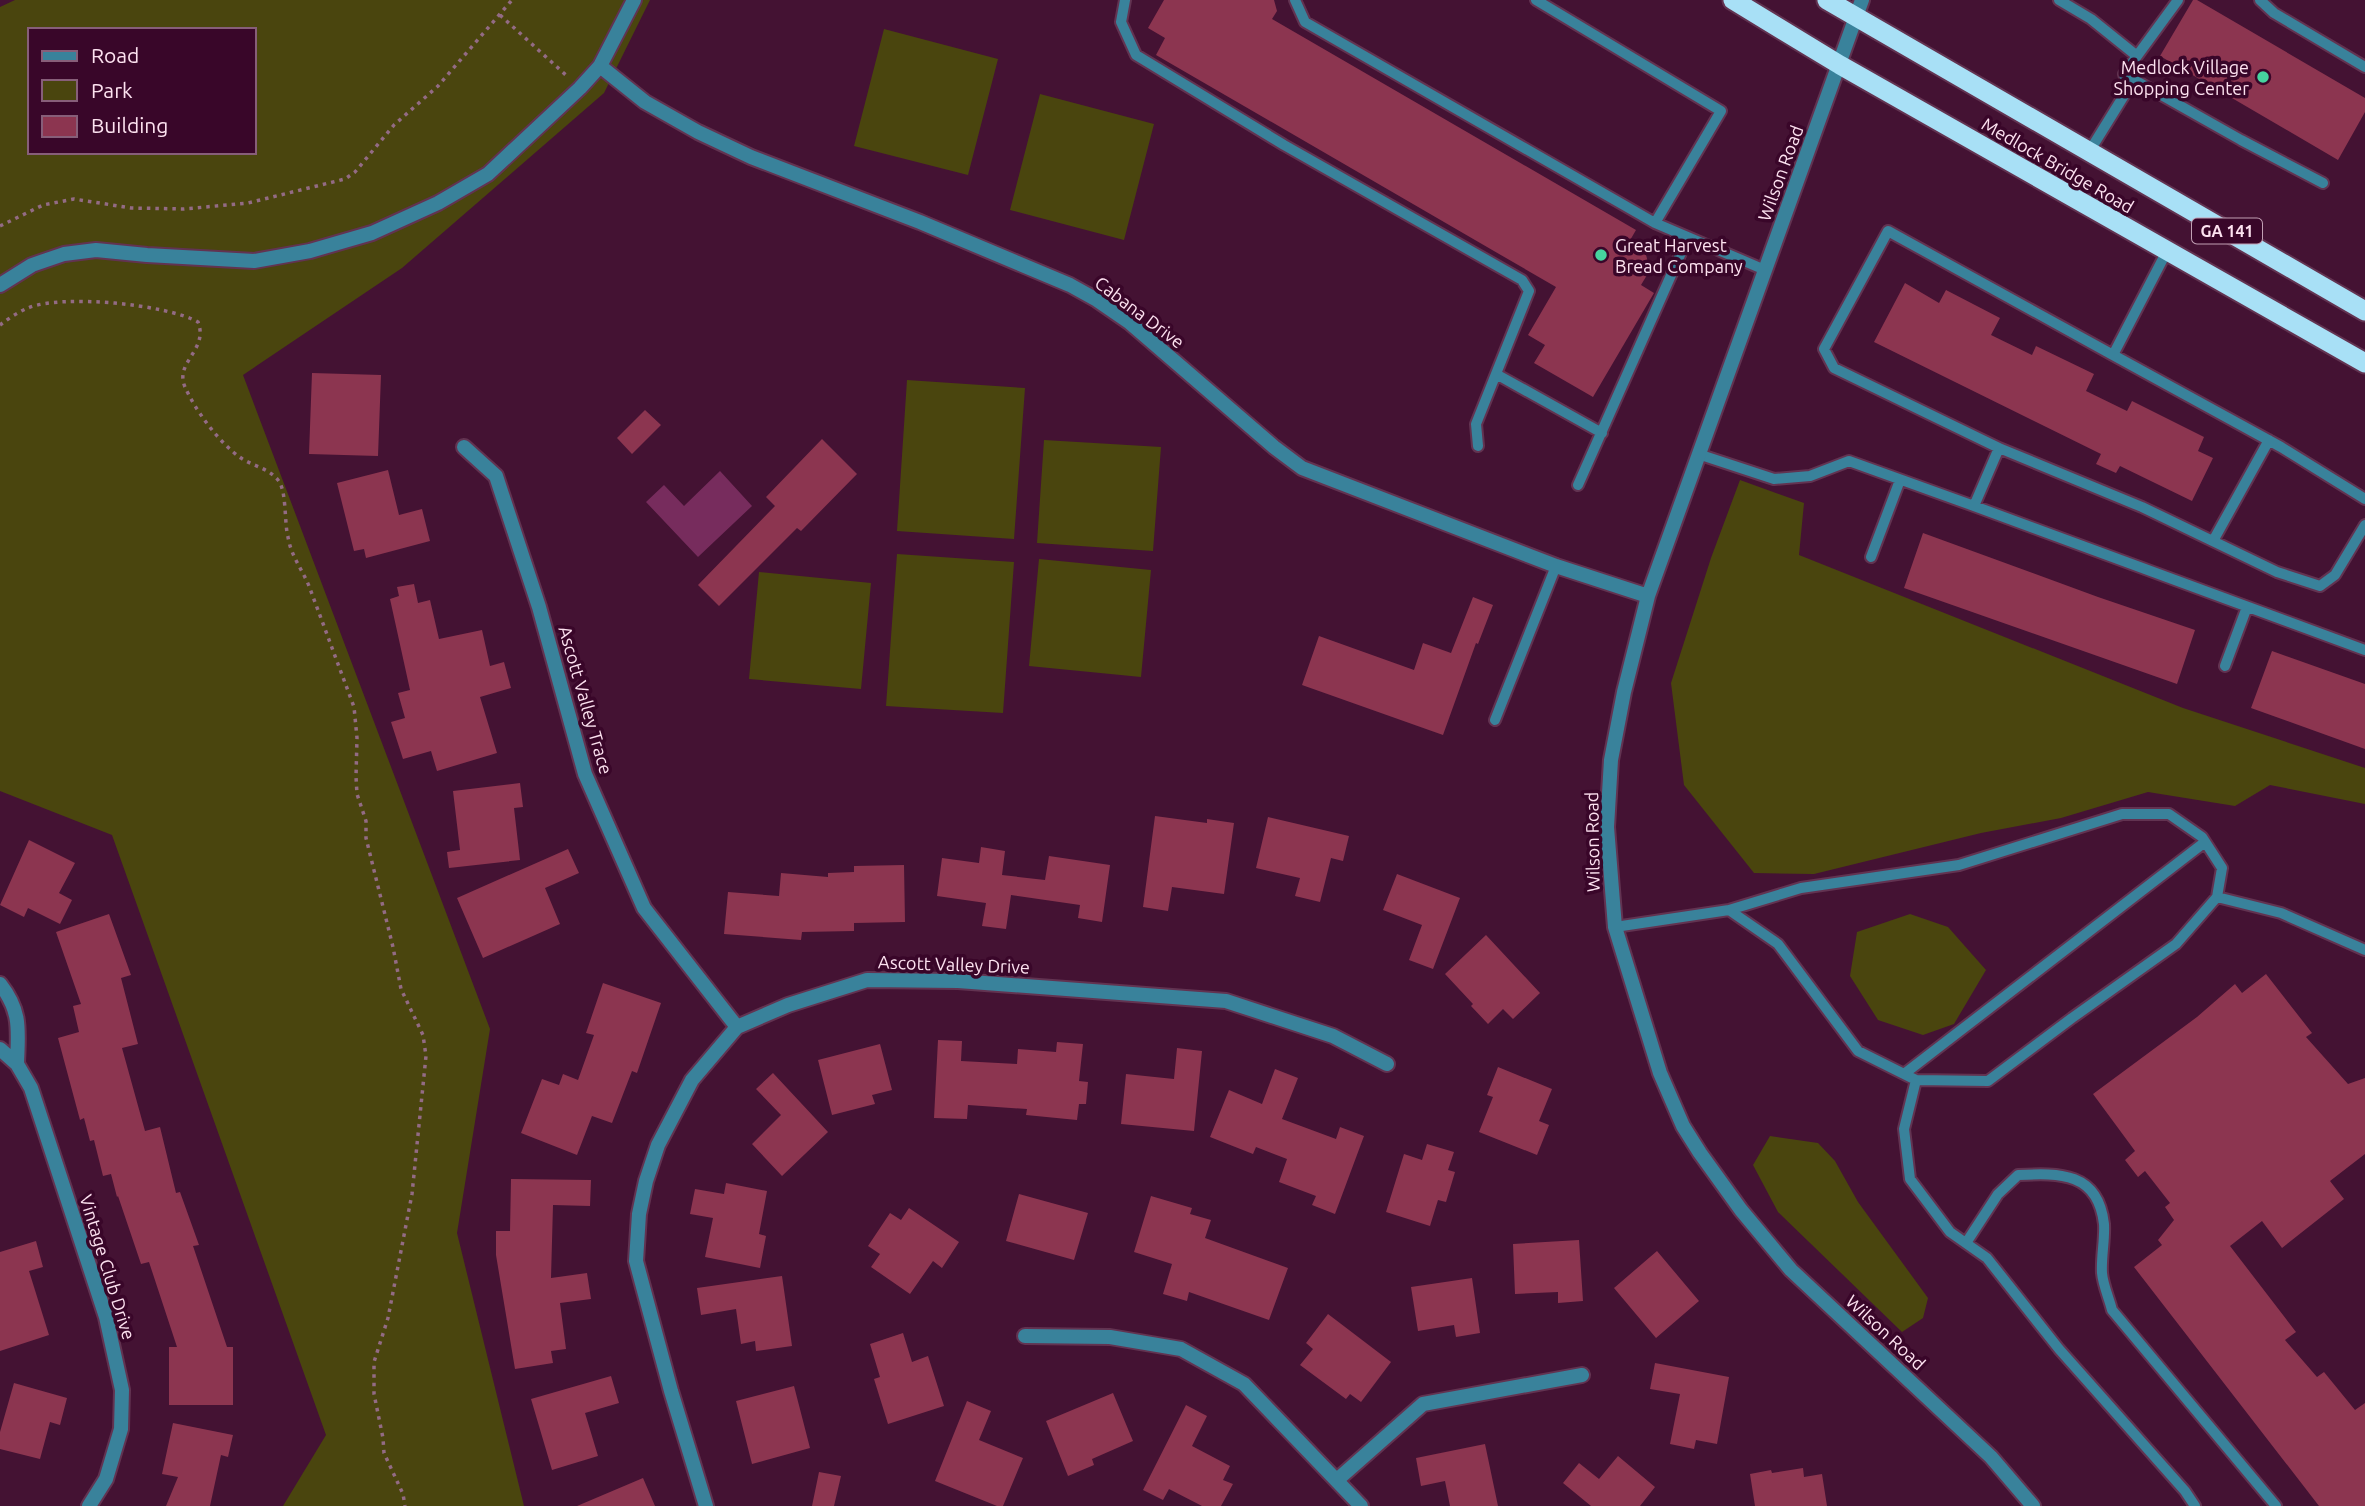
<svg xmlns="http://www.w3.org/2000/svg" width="2365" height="1506" viewBox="0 0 2365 1506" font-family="Ubuntu,sans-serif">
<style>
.green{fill:#4a450e;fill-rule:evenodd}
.water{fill:#772c5d}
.building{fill:#8c3550}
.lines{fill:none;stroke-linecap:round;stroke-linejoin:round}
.service-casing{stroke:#623351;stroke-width:14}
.minor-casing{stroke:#623351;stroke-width:18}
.trunk-casing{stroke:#623351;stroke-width:23}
.path{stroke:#936b84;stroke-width:3.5;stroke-dasharray:3.5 5;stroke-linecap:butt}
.service{stroke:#39829b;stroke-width:10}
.minor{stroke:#39829b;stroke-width:14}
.trunk{stroke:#a8e0f6;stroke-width:19}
.poi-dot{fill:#46d49e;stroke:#390629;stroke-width:2.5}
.labels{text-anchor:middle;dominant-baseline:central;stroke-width:7;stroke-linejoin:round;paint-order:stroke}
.shield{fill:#390629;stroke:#c2a0b4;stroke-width:2}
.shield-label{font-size:16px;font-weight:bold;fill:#fde2f0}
.poi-label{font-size:18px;fill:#fde2f0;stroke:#390629;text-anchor:end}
.street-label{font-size:18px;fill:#fde2f0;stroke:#390629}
</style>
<rect width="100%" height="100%" fill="#441233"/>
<path class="green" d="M 15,0 L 650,0 L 604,93 L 402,268 L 243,375 L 490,1029 L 457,1233 L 524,1506 L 283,1506 L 326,1435 L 112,835 L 0,791 L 0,7 ZM 30,30 L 254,30 L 254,152 L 30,152 Z
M 884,29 L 998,59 L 968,175 L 854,146 Z
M 1040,94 L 1154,124 L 1124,240 L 1010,210 Z
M 907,380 L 1025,388 L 1014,539 L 897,531 Z
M 1044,440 L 1161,447 L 1153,551 L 1037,543 Z
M 1740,480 L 1804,503 L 1799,555 L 2183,708 L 2365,768 L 2365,804 L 2270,785 L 2235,806 L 2148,792 L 2061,818 L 1981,833 L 1814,874 L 1754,873 L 1684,785 L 1671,683 L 1711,558 Z
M 897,554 L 1014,562 L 1003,713 L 886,706 Z
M 1039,559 L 1151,570 L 1141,677 L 1029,666 Z
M 759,572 L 871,583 L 861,689 L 749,679 Z
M 1910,914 L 1948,927 L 1986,970 L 1954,1024 L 1923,1035 L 1878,1020 L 1850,976 L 1857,932 Z
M 1770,1136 L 1818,1143 L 1835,1161 L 1858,1202 L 1928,1298 L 1923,1318 L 1902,1332 L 1778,1212 L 1753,1165 Z"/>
<path class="water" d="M 720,471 L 752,506 L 698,557 L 646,502 L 664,485 L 684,506 Z"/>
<path class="building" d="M 1164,0 L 1274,0 L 1277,11 L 1272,19 L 1636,230 L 1629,242 L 1645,251 L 1650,270 L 1641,285 L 1654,293 L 1593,397 L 1534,363 L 1545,345 L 1528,335 L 1556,287 L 1156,55 L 1165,38 L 1148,28 Z
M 2193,0 L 2197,0 L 2365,98 L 2365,112 L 2338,160 L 2160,56 Z
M 1905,283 L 1939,303 L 1946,290 L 2000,318 L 1991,335 L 2032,355 L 2036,346 L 2094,374 L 2086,391 L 2127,411 L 2132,401 L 2204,437 L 2198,451 L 2213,458 L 2192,501 L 2120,466 L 2116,473 L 2096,464 L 2101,454 L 1874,342 Z
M 312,373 L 381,375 L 378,456 L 309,454 Z
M 645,410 L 661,425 L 632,454 L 617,438 Z
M 822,439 L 857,474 L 801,531 L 797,528 L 719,606 L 698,585 L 775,506 L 766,497 Z
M 388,470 L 399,515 L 422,509 L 430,541 L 366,558 L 364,549 L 354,551 L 337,483 Z
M 1923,533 L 2098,597 L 2195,630 L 2177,684 L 1904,588 Z
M 414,584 L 418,603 L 430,600 L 439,639 L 482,630 L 490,666 L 504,662 L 511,688 L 480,697 L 497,753 L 437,771 L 431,751 L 403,759 L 391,722 L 405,718 L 398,693 L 410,690 L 390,599 L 399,596 L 397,587 Z
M 1473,597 L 1493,605 L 1478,644 L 1476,643 L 1443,735 L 1302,685 L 1319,636 L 1414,670 L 1423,643 L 1451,653 Z
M 2272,651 L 2365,684 L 2365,749 L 2251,708 Z
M 520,783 L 523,807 L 514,808 L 520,860 L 449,868 L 447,852 L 460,850 L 453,791 Z
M 1155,816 L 1207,823 L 1207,819 L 1234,823 L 1224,894 L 1172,887 L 1168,911 L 1143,907 Z
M 1268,817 L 1349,836 L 1343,861 L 1331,858 L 1320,902 L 1295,896 L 1300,878 L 1256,868 Z
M 29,840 L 75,863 L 59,893 L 72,900 L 60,924 L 28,908 L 24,917 L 0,905 Z
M 981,847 L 1005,851 L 1002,875 L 1045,880 L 1049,856 L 1110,865 L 1102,922 L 1078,918 L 1080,905 L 1011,895 L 1006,929 L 982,926 L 986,903 L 937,896 L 942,858 L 979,863 Z
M 568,849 L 579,873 L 545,888 L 560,924 L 483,958 L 457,898 Z
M 904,865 L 905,922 L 854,923 L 854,931 L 802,932 L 801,940 L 724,934 L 728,892 L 779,896 L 781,873 L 828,877 L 828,873 L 854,872 L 854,866 Z
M 1397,874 L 1460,898 L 1433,969 L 1409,960 L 1422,925 L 1383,910 Z
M 109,914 L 131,975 L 121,978 L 138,1044 L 122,1048 L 145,1131 L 160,1127 L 176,1193 L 180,1192 L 199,1245 L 193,1246 L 227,1347 L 233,1347 L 233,1405 L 169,1405 L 169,1347 L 177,1347 L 149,1262 L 141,1264 L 118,1196 L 117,1197 L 111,1174 L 103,1176 L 94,1140 L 90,1141 L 84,1118 L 80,1120 L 58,1038 L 79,1032 L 73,1006 L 81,1004 L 56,932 Z
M 1486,935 L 1540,993 L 1513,1019 L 1503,1009 L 1488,1024 L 1471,1006 L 1473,1004 L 1445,974 Z
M 2266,974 L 2312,1033 L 2306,1037 L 2348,1084 L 2365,1078 L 2365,1154 L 2330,1181 L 2344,1199 L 2282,1248 L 2262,1221 L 2230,1246 L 2296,1332 L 2285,1340 L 2317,1377 L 2324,1372 L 2355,1410 L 2365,1403 L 2365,1506 L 2319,1506 L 2134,1267 L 2162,1245 L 2158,1240 L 2174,1220 L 2165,1207 L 2170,1203 L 2145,1171 L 2138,1177 L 2125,1160 L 2135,1151 L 2093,1094 L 2197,1017 L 2235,984 L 2242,993 Z
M 603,983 L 661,1003 L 637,1073 L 632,1071 L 612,1123 L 592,1116 L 577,1155 L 521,1133 L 542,1079 L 559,1085 L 563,1074 L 578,1080 L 594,1035 L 586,1033 Z
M 938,1040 L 962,1041 L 961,1061 L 1017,1064 L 1018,1049 L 1056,1052 L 1057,1042 L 1083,1044 L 1079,1081 L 1088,1082 L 1086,1104 L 1079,1104 L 1077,1120 L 1026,1115 L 1027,1109 L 968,1105 L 967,1119 L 934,1118 Z
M 880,1044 L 892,1090 L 872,1095 L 875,1104 L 832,1115 L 818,1060 Z
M 1177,1048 L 1202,1051 L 1194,1131 L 1121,1124 L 1126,1074 L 1174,1079 Z
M 1498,1067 L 1552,1089 L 1539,1121 L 1549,1125 L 1537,1155 L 1479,1132 L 1493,1097 L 1487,1095 Z
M 1275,1069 L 1298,1078 L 1282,1119 L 1336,1139 L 1340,1127 L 1364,1136 L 1335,1214 L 1312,1205 L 1316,1196 L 1279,1182 L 1287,1159 L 1256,1147 L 1253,1154 L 1210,1137 L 1229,1090 L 1262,1104 Z
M 773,1073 L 828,1132 L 782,1176 L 752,1144 L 781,1115 L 756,1089 Z
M 1427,1144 L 1454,1152 L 1448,1170 L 1455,1172 L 1446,1202 L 1438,1200 L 1430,1226 L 1386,1212 L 1404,1154 L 1422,1160 Z
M 511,1179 L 591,1180 L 590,1206 L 553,1205 L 551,1278 L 587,1273 L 591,1299 L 560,1303 L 566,1349 L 551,1351 L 553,1363 L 515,1369 L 496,1255 L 496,1231 L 510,1231 Z
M 726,1183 L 767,1191 L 759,1234 L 766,1236 L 760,1268 L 705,1257 L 713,1218 L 690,1214 L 695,1189 L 724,1194 Z
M 1019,1194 L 1088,1213 L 1074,1260 L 1006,1241 Z
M 1151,1196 L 1192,1208 L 1190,1214 L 1211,1220 L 1205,1238 L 1288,1268 L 1269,1320 L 1189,1292 L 1187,1301 L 1163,1294 L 1172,1264 L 1134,1252 Z
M 909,1208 L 959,1242 L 942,1268 L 933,1261 L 910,1294 L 871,1267 L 880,1254 L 868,1246 L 890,1213 L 901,1220 Z
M 1579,1240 L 1583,1301 L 1558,1303 L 1558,1292 L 1515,1294 L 1513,1244 Z
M 36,1241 L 43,1267 L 29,1271 L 49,1335 L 0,1351 L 0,1252 Z
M 1657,1251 L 1699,1301 L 1656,1338 L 1614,1288 Z
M 782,1276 L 792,1346 L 756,1351 L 755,1341 L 741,1344 L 736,1309 L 701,1315 L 697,1288 Z
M 1472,1278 L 1480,1333 L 1456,1337 L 1454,1325 L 1418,1331 L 1411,1287 Z
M 1328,1314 L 1391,1362 L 1361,1402 L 1350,1394 L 1346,1399 L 1300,1365 L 1313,1349 L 1306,1343 Z
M 903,1333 L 912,1362 L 928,1356 L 944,1406 L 888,1424 L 874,1379 L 880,1377 L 870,1344 Z
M 1655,1363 L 1729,1377 L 1717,1444 L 1696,1440 L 1694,1449 L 1670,1444 L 1680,1394 L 1650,1389 Z
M 611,1376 L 619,1403 L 585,1413 L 598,1456 L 552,1470 L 531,1399 Z
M 14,1383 L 67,1398 L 60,1425 L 50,1422 L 40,1459 L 0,1449 L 0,1432 Z
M 794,1386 L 810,1448 L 752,1464 L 736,1401 Z
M 1113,1393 L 1133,1441 L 1092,1459 L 1094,1465 L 1068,1476 L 1046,1421 Z
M 967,1401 L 991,1411 L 979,1440 L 1023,1458 L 1003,1506 L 997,1506 L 935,1481 Z
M 1186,1405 L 1207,1416 L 1192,1446 L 1230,1466 L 1223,1480 L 1233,1484 L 1221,1506 L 1202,1506 L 1169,1489 L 1163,1500 L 1143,1490 Z
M 173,1423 L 233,1435 L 228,1457 L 221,1455 L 210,1506 L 166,1506 L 178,1477 L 162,1474 Z
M 1485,1444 L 1498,1506 L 1450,1506 L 1445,1481 L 1421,1486 L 1416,1458 Z
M 1618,1456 L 1655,1487 L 1640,1506 L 1591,1506 L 1563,1483 L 1579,1463 L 1599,1479 Z
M 1803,1468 L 1804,1477 L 1822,1474 L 1827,1506 L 1755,1506 L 1750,1474 L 1771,1470 L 1772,1473 Z
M 819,1472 L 841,1476 L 834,1506 L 812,1506 Z
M 643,1478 L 655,1506 L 577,1506 Z"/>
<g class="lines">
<defs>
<path id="service" d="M 1125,0 L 1121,22 L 1136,55 L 1284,145 L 1522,280 L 1529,291 L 1476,424 L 1478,446
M 1295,0 L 1305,22 L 1655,223
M 1536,0 L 1721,111 L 1655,223 L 1765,270
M 2059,0 L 2091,19 L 2137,56 L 2124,74 L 2128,89 L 2089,152
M 2260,0 L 2274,13 L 2365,67
M 2137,56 L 2178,0
M 2124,74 L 2241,140 L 2323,183
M 2113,355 L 2281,447 L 2365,499
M 1496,374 L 1602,433
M 1999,448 L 2142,507 L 2277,572 L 2320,586 L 2335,575 L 2365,525
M 1698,454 L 1774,479 L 1810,476 L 1849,461 L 1974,506 L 1999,448 L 1834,368 L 1824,349 L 1888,231 L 2113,355 L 2167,251
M 1578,485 L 1688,237
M 1974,506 L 2365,650
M 2213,541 L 2269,440
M 1871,557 L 1900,480
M 2225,666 L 2247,607
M 1495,720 L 1556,566
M 2217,897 L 2281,913 L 2365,950
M 1615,927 L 1729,910 L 1801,888 L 1959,865 L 2122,814 L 2169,814 L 2202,837 L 2222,868 L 2217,897 L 2176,944 L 2072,1018 L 1988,1081 L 1916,1080 L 1858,1051 L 1778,944 L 1729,910
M 1904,1074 L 2205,842
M 1916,1080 L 1904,1129 L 1910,1179 L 1950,1232 L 1987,1258 L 2059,1349 L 2185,1491 L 2195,1506
M 1966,1243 L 1998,1194 L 2018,1175 C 2060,1173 2098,1172 2104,1224 C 2105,1240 2101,1257 2102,1273 C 2103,1285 2109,1298 2112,1310 L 2276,1506"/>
<path id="minor" d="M 1862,0 L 1648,596 L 1624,692 L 1611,760 L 1607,827 L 1615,927 L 1660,1073 L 1683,1126 L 1700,1153 L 1741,1210 L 1791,1270 L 1991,1457 L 2033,1506
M 600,66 L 645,102 L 698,132 L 751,157 L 920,222 L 1070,285 L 1097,300 L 1129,322 L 1274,447 L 1302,468 L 1556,566 L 1648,596
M 0,285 L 32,265 L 64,254 L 96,250 L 147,255 L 254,261 L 310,251 L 372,233 L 438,203 L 488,174 L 580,88 L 600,66 L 634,0
M 464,447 L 496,476 L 539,607 L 585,774 L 644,908 L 737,1027
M 0,984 C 22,1012 18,1031 17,1064
M 0,1049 L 17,1064 L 31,1088 L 106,1317 L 122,1390 L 121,1429 L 106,1479 L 89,1506
M 1025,1336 L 1110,1337 L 1181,1349 L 1244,1384 L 1361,1506
M 1337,1480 L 1423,1404 L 1582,1375
M 706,1506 L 671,1391 L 636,1261 L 639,1214 L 646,1181 L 658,1145 L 692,1080 L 737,1027 L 788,1005 L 867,980 L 958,981 L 1226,1001 L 1333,1036 L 1387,1064"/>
<path id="trunk" d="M 1733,0 L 1840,65 L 2365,363
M 1827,0 L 2365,311"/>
</defs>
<use href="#service" class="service-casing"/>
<use href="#minor" class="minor-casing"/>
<use href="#trunk" class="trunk-casing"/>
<path class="path" d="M 500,15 L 568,77
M 0,226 L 43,205 L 74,199 L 131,208 L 184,209 L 248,203 L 345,179 L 355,172 L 394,125 L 438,86 L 512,0
M 0,325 C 8,319 18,312 28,308 C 61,294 166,304 198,322 C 209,350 174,362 185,387 C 195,410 220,444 241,458 C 253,466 268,468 278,480 C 287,491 284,522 288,537 C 291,556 302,569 309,586 L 354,707 L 357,738 L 356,777 L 357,794 L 366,821 L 366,838 L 393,947 L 401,989 L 423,1035 L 426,1056 L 412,1194 L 388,1318 L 374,1362 L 374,1394 L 383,1438 L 384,1453 L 403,1494 L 405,1506"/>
<use href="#service" class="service"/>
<use href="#minor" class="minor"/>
<use href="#trunk" class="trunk"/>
</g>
<g class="poi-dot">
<circle cx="2263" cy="77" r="7"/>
<circle cx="1601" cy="255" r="7"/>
</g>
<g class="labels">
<rect class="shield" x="2192" y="218.5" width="70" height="25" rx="5"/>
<g class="shield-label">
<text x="2227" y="231">GA 141</text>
</g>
<g class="poi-label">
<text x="2249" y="67">Medlock Village<tspan x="2249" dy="21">Shopping Center</tspan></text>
<text x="1615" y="245" text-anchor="start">Great Harvest<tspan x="1615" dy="21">Bread Company</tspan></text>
</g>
<g class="street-label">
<text transform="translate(2058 165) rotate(30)">Medlock Bridge Road</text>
<text transform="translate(1780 173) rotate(-70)">Wilson Road</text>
<text transform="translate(1140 312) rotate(37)">Cabana Drive</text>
<text transform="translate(586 700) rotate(74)">Ascott Valley Trace</text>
<text transform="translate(1592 842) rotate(-91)">Wilson Road</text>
<text transform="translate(954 964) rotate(2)">Ascott Valley Drive</text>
<text transform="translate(108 1267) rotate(73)">Vintage Club Drive</text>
<text transform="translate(1886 1332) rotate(43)">Wilson Road</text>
</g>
</g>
<rect x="28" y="28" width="228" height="126" fill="#390629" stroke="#875e79" stroke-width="2"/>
<rect x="42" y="51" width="35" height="10" fill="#39829b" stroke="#875e79" stroke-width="2"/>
<text x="91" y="63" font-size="21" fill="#fde2f0">Road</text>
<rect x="42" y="80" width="35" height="21" fill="#4a450e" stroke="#875e79" stroke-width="2"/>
<text x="91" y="98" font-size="21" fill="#fde2f0">Park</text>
<rect x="42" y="116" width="35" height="21" fill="#8c3550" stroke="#875e79" stroke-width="2"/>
<text x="91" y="133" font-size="21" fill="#fde2f0">Building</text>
</svg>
